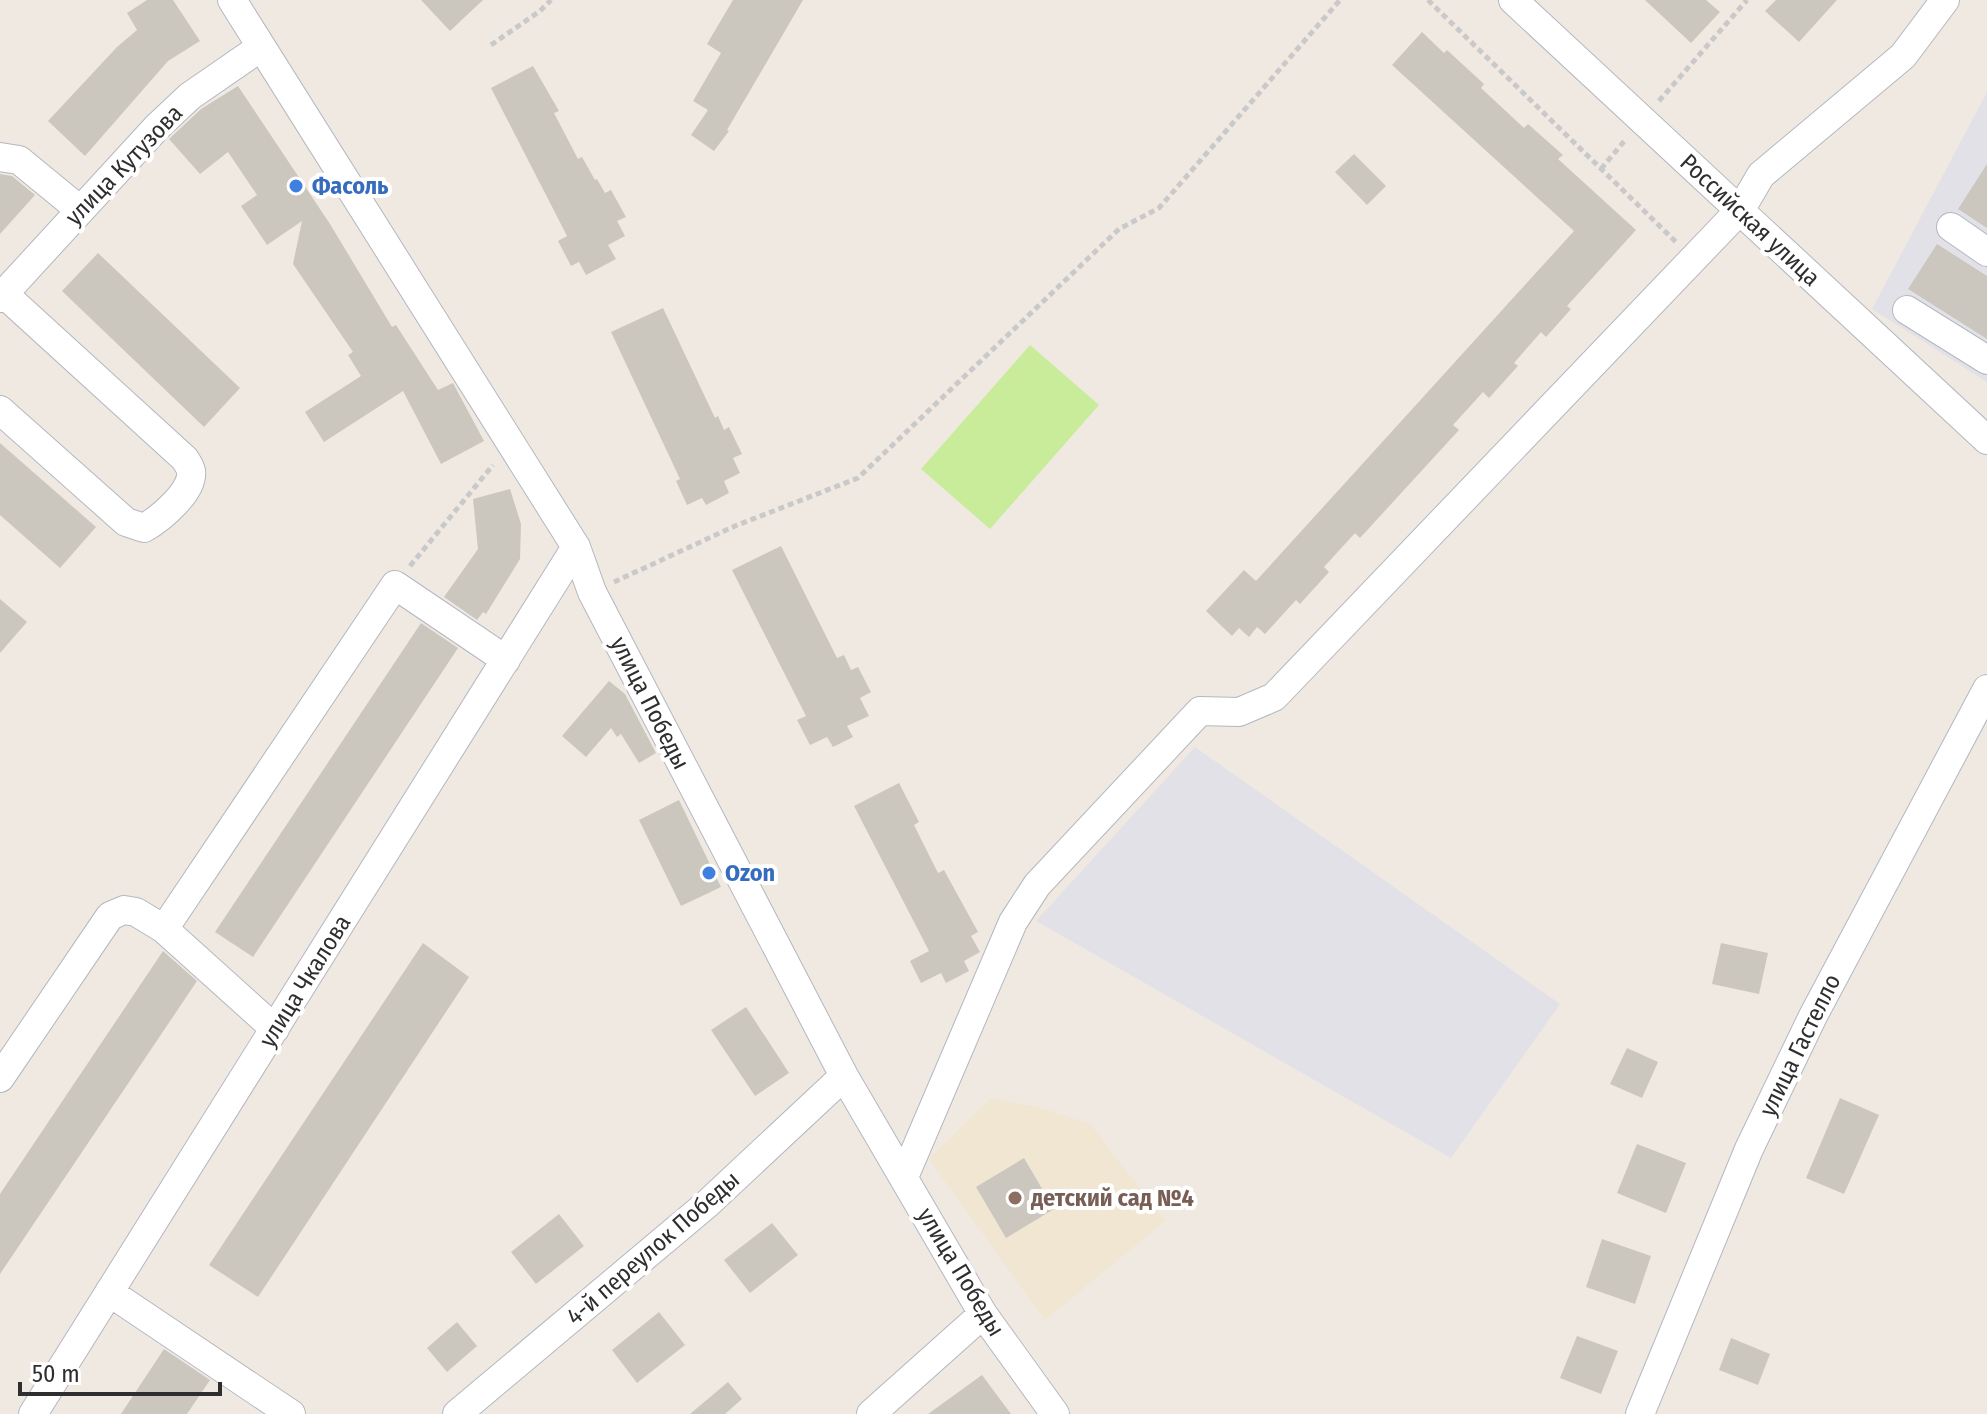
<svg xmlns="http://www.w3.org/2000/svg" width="1987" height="1414" viewBox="0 0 1987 1414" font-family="'Fira Sans Condensed',sans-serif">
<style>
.industrial{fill:#e3e1e8}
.education{fill:#f0e6d1}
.pitch{fill:#c9ec9a}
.building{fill:#cbc7bf}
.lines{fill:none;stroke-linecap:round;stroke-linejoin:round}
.minor-casing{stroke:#b4b7c1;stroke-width:30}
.path{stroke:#c9c9c9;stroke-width:5;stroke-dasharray:6 4;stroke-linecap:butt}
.minor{stroke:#fff;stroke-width:28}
.shop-dot{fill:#3f7fe0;stroke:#fff;stroke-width:3}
.education-dot{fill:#8d6e63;stroke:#fff;stroke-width:3}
.labels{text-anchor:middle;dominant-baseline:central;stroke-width:8;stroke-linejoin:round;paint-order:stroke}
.street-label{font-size:24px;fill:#2e2e2e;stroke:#fff}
.shop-label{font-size:24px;font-weight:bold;fill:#366cbe;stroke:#fff;text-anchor:start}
.education-label{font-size:24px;font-weight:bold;fill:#785e54;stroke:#fff;text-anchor:start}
</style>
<rect width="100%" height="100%" fill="#efe9e1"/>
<path class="industrial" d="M 1987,92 L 1987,382 L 1872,309 Z
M 1195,747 L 1560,1004 L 1451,1158 L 1036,921 Z"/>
<path class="education" d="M 991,1098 L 1041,1108 L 1090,1124 L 1165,1221 L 1045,1320 L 929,1159 Z"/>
<path class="pitch" d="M 1030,345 L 1099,405 L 990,529 L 921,469 Z"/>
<path class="building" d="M 147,0 L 173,0 L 200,41 L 168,61 L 85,156 L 48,121 L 117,47 L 137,30 L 127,13 Z
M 421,0 L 483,0 L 450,31 Z
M 733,0 L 803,0 L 727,130 L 729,131 L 714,151 L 691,135 L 708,110 L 693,101 L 721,53 L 707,44 Z
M 1645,0 L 1706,0 L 1720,12 L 1691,43 Z
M 1776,0 L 1837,0 L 1799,42 L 1765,11 Z
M 1422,32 L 1444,53 L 1447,50 L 1484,84 L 1481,88 L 1524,128 L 1528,124 L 1563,155 L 1558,159 L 1636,230 L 1567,306 L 1571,309 L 1546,337 L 1541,332 L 1514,363 L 1518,366 L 1489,398 L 1483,392 L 1453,425 L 1459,430 L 1360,538 L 1355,533 L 1324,567 L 1329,572 L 1300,604 L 1296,600 L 1265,634 L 1257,627 L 1249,637 L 1239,628 L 1232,636 L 1206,611 L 1244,570 L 1256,581 L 1574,231 L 1392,65 Z
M 533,66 L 559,111 L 554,113 L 578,159 L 582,157 L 595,180 L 597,179 L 605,193 L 611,190 L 626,217 L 617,221 L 625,236 L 608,245 L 616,259 L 586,275 L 579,262 L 571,266 L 558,241 L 567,236 L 491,88 Z
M 238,86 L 330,224 L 392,327 L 396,325 L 438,390 L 453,383 L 484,441 L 441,464 L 403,391 L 324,442 L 305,412 L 361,376 L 348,355 L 353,352 L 293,264 L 302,221 L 267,245 L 241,206 L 257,195 L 228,152 L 200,174 L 169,139 L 201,109 Z
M 1354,154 L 1386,186 L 1367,205 L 1335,172 Z
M 1987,164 L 1987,228 L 1958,209 Z
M 0,174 L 12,176 L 35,195 L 0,234 Z
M 1937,244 L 1987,276 L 1987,339 L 1908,289 Z
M 98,253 L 240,388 L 204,427 L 62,291 Z
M 663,308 L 715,418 L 718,416 L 724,430 L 729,427 L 742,454 L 733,458 L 740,473 L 724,481 L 729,493 L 706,505 L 702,498 L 687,505 L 676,481 L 680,479 L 611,332 Z
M 0,443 L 96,527 L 60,568 L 0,515 Z
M 510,489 L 521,524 L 520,559 L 486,614 L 483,612 L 477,620 L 444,597 L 478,549 L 473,499 Z
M 781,546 L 837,658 L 844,655 L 851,670 L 858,667 L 871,692 L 860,698 L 869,716 L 847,726 L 853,737 L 833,747 L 827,737 L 810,745 L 797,720 L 806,716 L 732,570 Z
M 0,599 L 27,622 L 0,653 Z
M 421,623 L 458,648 L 253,957 L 215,932 Z
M 609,681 L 625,694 L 656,753 L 639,763 L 621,734 L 617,737 L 611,728 L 586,757 L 562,736 Z
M 899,783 L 919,822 L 914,825 L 938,873 L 944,870 L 978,932 L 971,936 L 980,952 L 964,961 L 969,971 L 946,983 L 941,973 L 921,983 L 910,961 L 929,951 L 854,806 Z
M 679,800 L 721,887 L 681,906 L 639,820 Z
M 423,943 L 469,977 L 258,1297 L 209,1265 Z
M 1721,943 L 1768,953 L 1759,994 L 1712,984 Z
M 163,951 L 197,981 L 0,1274 L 0,1194 Z
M 746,1007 L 789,1073 L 755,1096 L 711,1030 Z
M 1627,1048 L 1658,1062 L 1642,1098 L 1610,1084 Z
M 1840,1098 L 1879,1115 L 1844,1194 L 1806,1178 Z
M 1637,1144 L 1686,1163 L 1666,1213 L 1617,1193 Z
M 1024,1158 L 1054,1209 L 1006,1238 L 976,1187 Z
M 559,1214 L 584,1246 L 536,1284 L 511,1252 Z
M 772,1223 L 798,1255 L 750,1293 L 724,1260 Z
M 1602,1239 L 1651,1256 L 1635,1304 L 1586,1287 Z
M 659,1312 L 685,1345 L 637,1383 L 612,1350 Z
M 457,1322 L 477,1346 L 447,1372 L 427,1348 Z
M 1577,1336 L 1618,1351 L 1601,1394 L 1560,1378 Z
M 1731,1338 L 1770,1354 L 1758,1385 L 1719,1370 Z
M 164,1349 L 210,1380 L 187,1414 L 121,1414 Z
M 982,1375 L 1011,1414 L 928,1414 Z
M 728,1382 L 742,1399 L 725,1414 L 690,1414 Z"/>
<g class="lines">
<defs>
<path id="minor" d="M 232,0 L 576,547 L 592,592 L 844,1076 L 983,1314 L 1055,1414
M 1513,0 L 1987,440
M 0,157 L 19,160 L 80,210
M 1951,227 L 1987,252
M 0,298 L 157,127 L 190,96 L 261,47
M 1907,310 L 1987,360
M 0,410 L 126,522 L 144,528 C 160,519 194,491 191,471 C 190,466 187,463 185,459 L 4,294
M 164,929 L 395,585 L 506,660
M 0,1078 L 110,916 L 124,910 L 136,912 L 164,929 L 275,1029
M 904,1177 L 1013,922 L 1037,885 L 1200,711 L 1239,712 L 1274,697 L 1741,209 L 1761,175 L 1903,56 L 1945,0
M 109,1292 L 291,1414
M 33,1414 L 576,547
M 457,1414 L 707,1204 L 844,1076
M 871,1414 L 983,1314
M 1640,1414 L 1749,1149 L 1813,1016 L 1987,689"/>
</defs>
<use href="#minor" class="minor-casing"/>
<path class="path" d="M 1428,0 L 1676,242
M 491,45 L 540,11 L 551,0
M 1659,101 L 1747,0
M 1601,169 L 1626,139
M 410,566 L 493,465
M 614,582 L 735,526 L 858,478 L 1119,229 L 1159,208 L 1340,0"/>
<use href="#minor" class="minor"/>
</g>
<g class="shop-dot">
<circle cx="296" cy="186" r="8"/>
<circle cx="709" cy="873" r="8"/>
</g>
<circle class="education-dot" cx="1015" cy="1198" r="8"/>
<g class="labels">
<g class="street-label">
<text transform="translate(124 165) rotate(-46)">улица Кутузова</text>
<text transform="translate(1750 220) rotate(43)">Российская улица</text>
<text transform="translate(650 703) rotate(63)">улица Победы</text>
<text transform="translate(305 981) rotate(-58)">улица Чкалова</text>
<text transform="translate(1800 1045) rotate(-64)">улица Гастелло</text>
<text transform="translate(653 1248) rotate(-41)">4-й переулок Победы</text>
<text transform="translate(961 1272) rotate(59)">улица Победы</text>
</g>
<g class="shop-label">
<text x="312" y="186">Фасоль</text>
<text x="725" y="873">Ozon</text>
</g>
<g class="education-label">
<text x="1031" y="1198">детский сад №4</text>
</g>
</g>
<path d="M20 1382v12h200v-12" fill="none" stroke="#2e2e2e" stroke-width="4"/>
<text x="32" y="1382" font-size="24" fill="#2e2e2e" stroke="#ffffff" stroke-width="6" paint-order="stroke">50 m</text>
</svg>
